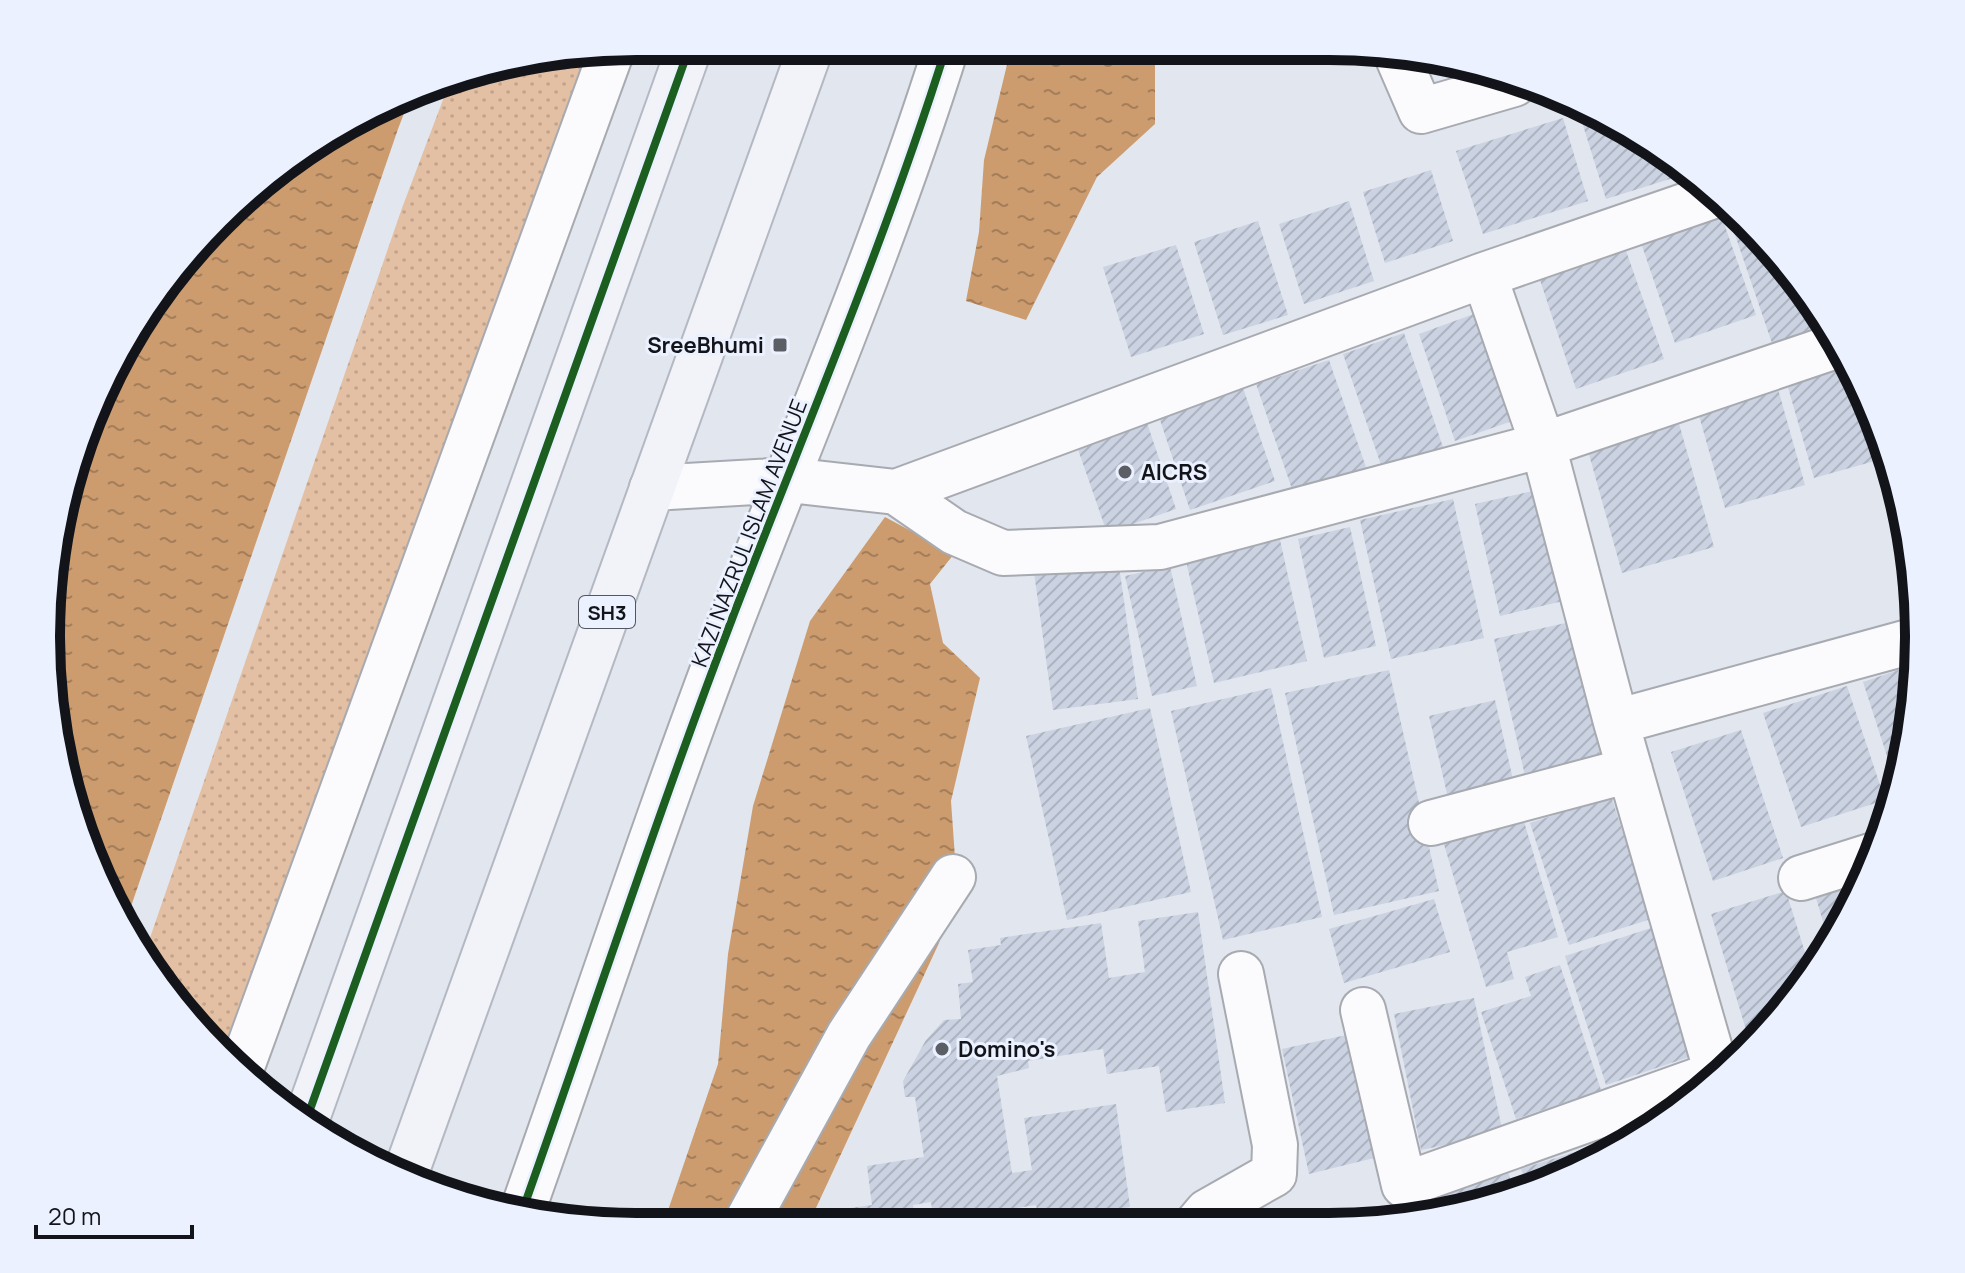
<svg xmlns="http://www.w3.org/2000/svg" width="1965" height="1273" viewBox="0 0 1965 1273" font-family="Manrope,sans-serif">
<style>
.grass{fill:url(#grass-dots)}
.water{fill:url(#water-ripples)}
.building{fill:url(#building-hatch)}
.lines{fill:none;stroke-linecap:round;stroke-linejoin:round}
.minor-casing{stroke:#a7aab0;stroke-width:48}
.major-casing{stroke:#b4b8c2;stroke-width:48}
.minor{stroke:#fbfbfd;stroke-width:44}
.major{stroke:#f1f3f8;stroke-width:44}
.cycleway-casing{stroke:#ebf1fe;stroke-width:13}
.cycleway{stroke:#1b5e20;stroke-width:8}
.poi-dot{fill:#5b5e64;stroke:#ebf1fe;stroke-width:3}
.labels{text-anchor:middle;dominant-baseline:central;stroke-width:6;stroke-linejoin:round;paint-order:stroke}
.shield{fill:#ebf1fe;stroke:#53565e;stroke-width:2}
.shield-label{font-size:20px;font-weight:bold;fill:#121419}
.poi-label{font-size:22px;font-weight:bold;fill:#121419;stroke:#ebf1fe;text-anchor:start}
.street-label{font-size:22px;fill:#121419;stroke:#ebf1fe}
.rim{fill:none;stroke:#121419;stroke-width:10}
</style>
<defs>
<pattern id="grass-dots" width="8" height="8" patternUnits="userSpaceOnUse" patternTransform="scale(2)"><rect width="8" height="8" fill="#e3c0a3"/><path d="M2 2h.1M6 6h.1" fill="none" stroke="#c2a48c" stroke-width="1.8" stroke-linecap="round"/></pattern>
<pattern id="water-ripples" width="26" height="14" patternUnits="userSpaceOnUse" patternTransform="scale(2)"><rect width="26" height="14" fill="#cc9c6e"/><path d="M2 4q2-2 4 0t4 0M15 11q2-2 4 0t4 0" fill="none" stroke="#a47e5a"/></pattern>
<pattern id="building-hatch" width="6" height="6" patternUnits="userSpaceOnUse" patternTransform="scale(2)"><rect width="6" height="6" fill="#cbd2e2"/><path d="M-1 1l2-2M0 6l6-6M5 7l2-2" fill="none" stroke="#adb3c1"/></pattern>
</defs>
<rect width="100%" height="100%" fill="#e2e6ef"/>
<path class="grass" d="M 624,48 L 248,1081 L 143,958 L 402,208 L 452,76 Z"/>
<path class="water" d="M 1011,48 L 1155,49 L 1155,124 L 1097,177 L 1026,320 L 966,301 L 979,232 L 984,160 Z
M 411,95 L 398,129 L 126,921 L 66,789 L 47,598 L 77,446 L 168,277 L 308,146 Z
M 885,517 L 954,554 L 930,584 L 943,643 L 980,678 L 951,801 L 957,886 L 939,943 L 809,1223 L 664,1222 L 718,1064 L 728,954 L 753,806 L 810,621 Z"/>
<path class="building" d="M 1411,52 L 1452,65 L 1418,76 Z
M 1576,103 L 1589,107 L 1689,173 L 1606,199 Z
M 1563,118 L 1588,201 L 1483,234 L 1456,151 Z
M 1431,170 L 1453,241 L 1385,263 L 1363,192 Z
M 1349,201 L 1374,281 L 1304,304 L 1279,224 Z
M 1718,206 L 1756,315 L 1675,343 L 1638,234 Z
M 1258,221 L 1288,315 L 1223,335 L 1194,242 Z
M 1750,226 L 1797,277 L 1830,330 L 1774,349 L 1734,232 Z
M 1176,245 L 1204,334 L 1131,357 L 1103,267 Z
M 1624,245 L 1664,359 L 1576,389 L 1538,274 Z
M 1482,311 L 1518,419 L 1455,441 L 1419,334 Z
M 1404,333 L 1443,447 L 1382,468 L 1343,354 Z
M 1848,359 L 1858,375 L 1889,457 L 1814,478 L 1785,377 Z
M 1329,360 L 1367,470 L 1294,495 L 1256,384 Z
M 1241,382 L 1275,481 L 1190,510 L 1157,411 Z
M 1776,382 L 1805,485 L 1725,508 L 1696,405 Z
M 1143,411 L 1176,509 L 1107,533 L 1073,435 Z
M 1676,413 L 1714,547 L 1622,573 L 1585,440 Z
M 1537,490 L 1563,601 L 1500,616 L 1475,504 Z
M 1453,499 L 1484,638 L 1391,659 L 1360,520 Z
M 1350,527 L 1376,646 L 1324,658 L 1298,539 Z
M 1280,540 L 1307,661 L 1214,683 L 1186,561 Z
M 1117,552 L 1138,699 L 1053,710 L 1033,565 Z
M 1170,566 L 1197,686 L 1152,696 L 1125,576 Z
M 1570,622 L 1604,772 L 1528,789 L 1494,639 Z
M 1916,664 L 1914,713 L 1897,787 L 1863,682 Z
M 1389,670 L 1439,891 L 1334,915 L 1285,693 Z
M 1847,686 L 1885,800 L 1801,827 L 1763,713 Z
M 1271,688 L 1322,917 L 1223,940 L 1171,711 Z
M 1495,700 L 1514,784 L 1448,798 L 1429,716 Z
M 1150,708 L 1191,892 L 1067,920 L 1026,736 Z
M 1741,730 L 1783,858 L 1713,881 L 1671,752 Z
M 1611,796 L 1651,919 L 1569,945 L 1530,823 Z
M 1523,818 L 1558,937 L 1507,952 L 1514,979 L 1486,987 L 1443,841 Z
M 1861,884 L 1840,931 L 1830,945 L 1816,898 Z
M 1786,891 L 1811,972 L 1773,1025 L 1747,1033 L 1711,914 Z
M 1434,899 L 1450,952 L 1344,983 L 1329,929 Z
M 1198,912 L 1225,1103 L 1166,1112 L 1159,1066 L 1107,1074 L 1103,1049 L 1028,1061 L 1029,1068 L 997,1076 L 1012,1173 L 1032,1170 L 1024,1118 L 1116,1104 L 1130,1207 L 1039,1221 L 1036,1205 L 1017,1208 L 1019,1224 L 934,1224 L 931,1202 L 913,1205 L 916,1224 L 845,1223 L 843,1209 L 872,1205 L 867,1166 L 924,1157 L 915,1097 L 905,1097 L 903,1081 L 926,1040 L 944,1020 L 961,1019 L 958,984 L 973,982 L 968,950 L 1001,945 L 1000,938 L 1101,923 L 1109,978 L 1145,972 L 1138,921 Z
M 1654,927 L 1695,1055 L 1606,1085 L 1565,956 Z
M 1560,965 L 1601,1090 L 1516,1119 L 1481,1012 L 1531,996 L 1525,977 Z
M 1474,998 L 1503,1133 L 1421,1150 L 1394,1014 Z
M 1351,1034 L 1378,1157 L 1309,1174 L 1282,1049 Z
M 1688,1105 L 1630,1141 L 1624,1123 Z
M 1610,1141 L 1614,1151 L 1589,1166 L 1528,1189 L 1521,1169 Z
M 1508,1172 L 1515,1194 L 1481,1207 L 1423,1217 L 1418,1202 Z"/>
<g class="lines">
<defs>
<path id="minor" d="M 1395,51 L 1421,111 L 1514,84
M 1484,275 L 1543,445 L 1616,722 L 1718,1077
M 652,488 L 789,480 L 896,492 L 1484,275 L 1719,194
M 896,492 L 954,532 L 1003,553 L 1160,547 L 1543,445 L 1839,345
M 1616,722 L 1916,640
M 1431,823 L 1630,770
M 1801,878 L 1874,855
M 1363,1010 L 1404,1185 L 1724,1071
M 240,1072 L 612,50
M 522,1212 C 592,1015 657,815 732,619 C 805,429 885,242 946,48
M 746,1223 L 849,1035 L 953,877
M 1196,1225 L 1207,1212 L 1274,1174 L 1275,1145 L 1241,974"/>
<path id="major" d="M 307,1118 L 690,46
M 404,1178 L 811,47"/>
</defs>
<use href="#minor" class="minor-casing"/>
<use href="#major" class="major-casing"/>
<use href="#minor" class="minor"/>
<use href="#major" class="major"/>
<defs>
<path id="cycleway" d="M 307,1118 L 690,46
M 522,1212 C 592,1015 657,815 732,619 C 805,429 885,242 946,48"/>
</defs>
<use href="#cycleway" class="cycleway-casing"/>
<use href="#cycleway" class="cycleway"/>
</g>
<g class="poi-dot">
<rect x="772" y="337" width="16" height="16" rx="4"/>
<circle cx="1125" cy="472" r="8"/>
<circle cx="942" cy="1049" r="8"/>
</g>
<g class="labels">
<rect class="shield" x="579" y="596" width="56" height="32" rx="6"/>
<g class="shield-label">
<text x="607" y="612">SH3</text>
</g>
<g class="poi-label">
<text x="764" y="345" text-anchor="end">SreeBhumi</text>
<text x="1141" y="472">AICRS</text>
<text x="958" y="1049">Domino's</text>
</g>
<g class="street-label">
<text transform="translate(749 533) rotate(-69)">KAZI NAZRUL ISLAM AVENUE</text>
</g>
</g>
<path d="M0 0H1965V1273H0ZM636 60H1329A576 576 0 0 1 1905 636V637A576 576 0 0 1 1329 1213H636A576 576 0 0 1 60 637V636A576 576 0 0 1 636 60Z" fill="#ebf1fe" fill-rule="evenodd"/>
<path class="rim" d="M636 60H1329A576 576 0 0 1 1905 636V637A576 576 0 0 1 1329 1213H636A576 576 0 0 1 60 637V636A576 576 0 0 1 636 60Z"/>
<path d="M36 1225v12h156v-12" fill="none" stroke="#121419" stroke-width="4"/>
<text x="48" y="1225" font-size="24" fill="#121419" stroke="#ebf1fe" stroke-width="6" paint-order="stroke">20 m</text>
</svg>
